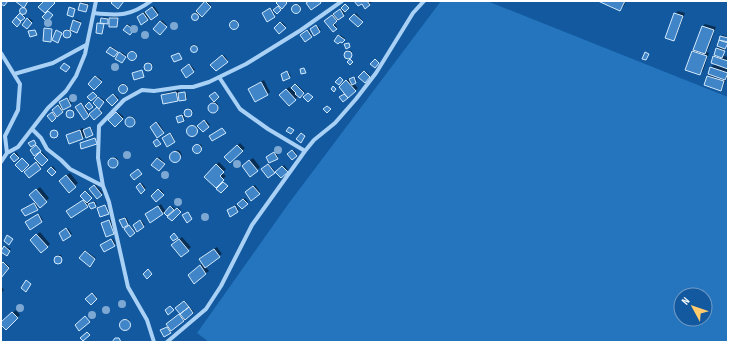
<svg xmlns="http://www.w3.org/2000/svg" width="729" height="343" viewBox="0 0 729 343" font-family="'Sofia Sans Condensed',sans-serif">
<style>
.green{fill:#2474be;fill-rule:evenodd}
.shadow{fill:#0007}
.building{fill:#3f85c7;stroke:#d2e9fe}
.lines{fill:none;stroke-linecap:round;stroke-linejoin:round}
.minor{stroke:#a9d0f5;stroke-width:4}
.tree{fill:#7ca8d3}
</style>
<rect width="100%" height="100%" fill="#12599f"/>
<path class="green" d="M 441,1 L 487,1 L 728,97 L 728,342 L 209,342 L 197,333 L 289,203 ZM 681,295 L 705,295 L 705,319 L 681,319 Z"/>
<path class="shadow" d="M 207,1 L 211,5 L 202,15 L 199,13 L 199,16 L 195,19 L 194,19 L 193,16 Z
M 356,1 L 372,1 L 372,2 L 369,4 Z
M 601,1 L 626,1 L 624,6 L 620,10 Z
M 82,2 L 89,4 L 86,11 L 81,4 Z
M 296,4 L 299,4 L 301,7 L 297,12 L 294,12 L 292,10 L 293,7 Z
M 154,6 L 159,13 L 152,19 L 148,11 Z
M 25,7 L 27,9 L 26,11 L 22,14 L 25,16 L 17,25 L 13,22 L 21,13 L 21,11 L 22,9 Z
M 271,8 L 275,15 L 274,16 L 264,12 Z
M 341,9 L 345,14 L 334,23 L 337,27 L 333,31 L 325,21 Z
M 678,11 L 685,13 L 676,37 L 673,40 L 675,14 Z
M 145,12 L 149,19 L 147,20 L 139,16 Z
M 356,13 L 363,21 L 358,26 L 350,19 Z
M 103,17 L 110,18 L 111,17 L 118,17 L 118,25 L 117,26 L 110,20 L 107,23 L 104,23 L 103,32 L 102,33 L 98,24 L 99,23 L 101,23 L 102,18 Z
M 29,18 L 33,21 L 27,28 L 23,25 Z
M 75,19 L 81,21 L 78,31 L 77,32 L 71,29 L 72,31 L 68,36 L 65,36 L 64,32 L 67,29 L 71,30 Z
M 162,20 L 167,25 L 160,34 L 154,29 Z
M 235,20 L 238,21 L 239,24 L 236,28 L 233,29 L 231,28 L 230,26 L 232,22 Z
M 282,22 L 286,26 L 279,33 L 275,28 Z
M 128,24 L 134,29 L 130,34 L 124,30 Z
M 705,24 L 716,27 L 708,50 L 706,52 L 709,53 L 703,71 L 700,74 L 693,52 L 695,49 L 703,26 Z
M 317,25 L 321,30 L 314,34 L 312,28 Z
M 309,30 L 312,35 L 311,36 L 303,34 Z
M 340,35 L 345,38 L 343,41 L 339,36 Z
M 722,35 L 728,37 L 728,41 L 727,42 L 728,43 L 726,47 L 724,49 L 725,50 L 723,56 L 728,57 L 728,75 L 723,87 L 720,90 L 705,85 L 708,76 L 710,74 L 711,67 L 715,64 L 714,57 L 716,55 L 715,54 L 717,48 L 719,46 L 718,46 Z
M190.5 48a3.5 3.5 0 1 1 7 0a3.5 3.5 0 1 1-7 0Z
M 112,47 L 118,51 L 115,55 L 110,48 Z
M 348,50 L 352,51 L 352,54 L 349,57 L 345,56 L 345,53 Z
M128 55a4 4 0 1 1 8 0a4 4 0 1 1-8 0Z
M 121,52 L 126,55 L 123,61 L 120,53 Z
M 224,55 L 228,60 L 216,70 L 212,65 Z
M145.5 66a3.5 3.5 0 1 1 7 0a3.5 3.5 0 1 1-7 0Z
M 190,64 L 195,70 L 186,76 L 183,69 Z
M 288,71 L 291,76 L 290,77 L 282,74 Z
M 365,71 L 370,75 L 365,81 L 360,77 Z
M 97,76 L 102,80 L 94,89 L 89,84 Z
M 355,77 L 357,81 L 353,83 L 358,88 L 347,98 L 341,97 L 346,93 L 340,87 L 349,78 L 350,79 Z
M 264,80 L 270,92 L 268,94 L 249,90 L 252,87 Z
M118.5 88a4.5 4.5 0 1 1 9 0a4.5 4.5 0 1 1-9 0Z
M 296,84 L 305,92 L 300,97 L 298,96 L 289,105 L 280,95 L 289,87 L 291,89 Z
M 179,90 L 180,93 L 186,92 L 187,98 L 186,99 L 180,99 L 178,100 L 162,96 L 165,93 Z
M 114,94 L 119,98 L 112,105 L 108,100 Z
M 100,97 L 105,101 L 99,108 L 102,111 L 94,119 L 90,114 L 98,107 L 94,103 Z
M 68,98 L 72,104 L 63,109 L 64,110 L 62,111 L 52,120 L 48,116 L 54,111 L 53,110 L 60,104 L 61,102 Z
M 214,102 L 217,103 L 218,105 L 218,108 L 213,112 L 211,111 L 209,109 L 209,106 Z
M 82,103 L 90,115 L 89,116 L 78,106 Z
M185.5 112a3.5 3.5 0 1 1 7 0a3.5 3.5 0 1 1-7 0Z
M67.5 113a3.5 3.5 0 1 1 7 0a3.5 3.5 0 1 1-7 0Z
M 118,112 L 124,117 L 115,126 L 109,120 Z
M 183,114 L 185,119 L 184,120 L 177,117 Z
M 132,116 L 135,119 L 136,121 L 133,125 L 129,126 L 127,125 L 126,122 L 129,117 Z
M 206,120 L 210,125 L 203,131 L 198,126 Z
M 158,122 L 164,131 L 157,136 L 151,128 Z
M 192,125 L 196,126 L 198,128 L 197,132 L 193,136 L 189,135 L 187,131 L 188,128 Z
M 91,127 L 93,133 L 92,134 L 86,135 L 83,138 L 67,136 L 70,133 L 83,128 L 84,130 L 85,129 Z
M 58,131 L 58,133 L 55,136 L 53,137 L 51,136 L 51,133 L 52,132 Z
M 171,133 L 175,140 L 174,141 L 165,137 Z
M 240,143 L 245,148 L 230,162 L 226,157 Z
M 199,144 L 202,145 L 202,148 L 200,152 L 197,153 L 194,152 L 193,149 L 196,145 Z
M 177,150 L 180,151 L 182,155 L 179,160 L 175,161 L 172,160 L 171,157 L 172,154 Z
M 294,150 L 297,154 L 292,158 L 289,154 Z
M 16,152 L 19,156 L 14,161 L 11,157 Z
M 42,152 L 48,158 L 42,164 L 39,161 L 37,162 L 41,167 L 29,177 L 25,172 L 38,161 L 36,158 Z
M 276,152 L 278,157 L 277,158 L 268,156 Z
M 116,157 L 118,160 L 118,162 L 114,166 L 111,166 L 109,164 L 109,161 L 113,158 Z
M 159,157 L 165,163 L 159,170 L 152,164 Z
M 253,158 L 260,167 L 251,176 L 246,163 Z
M 219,162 L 226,169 L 222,173 L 226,176 L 216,187 L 205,177 Z
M 269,164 L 275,171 L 268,177 L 262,169 Z
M 284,165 L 288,170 L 281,177 L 277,172 Z
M 53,166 L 56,170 L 52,175 L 48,171 Z
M 70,173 L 78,183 L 69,191 L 63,178 Z
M 142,183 L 146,188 L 141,192 L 137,187 Z
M 96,185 L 103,193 L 97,198 L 90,189 Z
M 255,185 L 260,192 L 252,200 L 246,192 Z
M 40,187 L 49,198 L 40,207 L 36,203 L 38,208 L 37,209 L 24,209 L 36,202 L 33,193 Z
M 160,189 L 164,193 L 156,200 L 152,196 Z
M 86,191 L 92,197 L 88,200 L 90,204 L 95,201 L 97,205 L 91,208 L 89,204 L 87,206 L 70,209 L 85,199 L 82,196 Z
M 245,198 L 248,202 L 242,207 L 239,204 Z
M 161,204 L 166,212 L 172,206 L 176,210 L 178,207 L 181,210 L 172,220 L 164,212 L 150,221 L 146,214 Z
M 106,205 L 109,212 L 108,213 L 99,207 Z
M 236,205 L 239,210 L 231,215 L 229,209 Z
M 39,214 L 43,220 L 30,228 L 28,221 Z
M 126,217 L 129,223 L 128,224 L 122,219 Z
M 111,220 L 115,232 L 114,233 L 104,222 Z
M 141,220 L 145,225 L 138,230 L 135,224 Z
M 130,225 L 135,232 L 134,233 L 125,229 Z
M 68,228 L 72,234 L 70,235 L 61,232 Z
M 40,232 L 50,244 L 41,252 L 31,240 Z
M 182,237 L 191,247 L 188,250 L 175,243 Z
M 113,239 L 116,244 L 114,245 L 102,244 Z
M 6,246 L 11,249 L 8,254 L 5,247 Z
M 217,247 L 222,254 L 205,266 L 209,271 L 194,282 L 192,272 L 203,263 L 203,256 Z
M 86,251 L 96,258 L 90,265 L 81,258 Z
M 58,255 L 61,255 L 62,257 L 62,259 L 59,263 L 57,263 L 55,261 L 55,259 Z
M 4,262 L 10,267 L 1,276 L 1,266 Z
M 1,286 L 4,290 L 1,293 Z
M 93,293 L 97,297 L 91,303 L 87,299 Z
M 185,301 L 194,312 L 171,330 L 171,332 L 170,333 L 163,329 L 169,326 L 170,322 L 181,314 L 176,308 Z
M 16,310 L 20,315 L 6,328 L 1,323 Z
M 125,319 L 128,319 L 130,321 L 130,324 L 127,329 L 123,329 L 121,326 L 121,322 Z"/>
<path class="building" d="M 1,1 L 8,1 L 4,6 L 1,4 Z
M 15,1 L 28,1 L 24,8 Z
M 44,1 L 53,1 L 55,3 L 45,13 L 38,7 Z
M 113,1 L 124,1 L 118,9 L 111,3 Z
M 205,1 L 211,7 L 202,17 L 196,11 Z
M 278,1 L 285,1 L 287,3 L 282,9 L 276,3 Z
M 309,1 L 320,1 L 321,3 L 311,10 L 306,3 Z
M 354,1 L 367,1 L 370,5 L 365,9 L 362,4 L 358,6 Z
M 598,1 L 625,1 L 620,11 Z
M 80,3 L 88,5 L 86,12 L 78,10 Z
M 345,4 L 349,8 L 345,12 L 341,8 Z
M291.5 9a4.5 4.5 0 1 1 9 0a4.5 4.5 0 1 1-9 0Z
M 278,6 L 281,10 L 277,14 L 273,10 Z
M 69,7 L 75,9 L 73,17 L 67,15 Z
M 152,7 L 158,15 L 151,20 L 145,12 Z
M19.5 11a3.5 3.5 0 1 1 7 0a3.5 3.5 0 1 1-7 0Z
M 270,8 L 275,17 L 267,22 L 262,13 Z
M 340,9 L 344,16 L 338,20 L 333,14 Z
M 48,11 L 53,15 L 47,22 L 42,17 Z
M 20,13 L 25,18 L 21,21 L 16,17 Z
M 143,13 L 148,20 L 141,25 L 137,17 Z
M 674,13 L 683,16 L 674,41 L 665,38 Z
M191.5 17a3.5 3.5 0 1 1 7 0a3.5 3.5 0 1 1-7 0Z
M 354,14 L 363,22 L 358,27 L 349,19 Z
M 332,15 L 337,21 L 333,25 L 337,29 L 333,32 L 324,21 Z
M 16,17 L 21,22 L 17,27 L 12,22 Z
M 27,18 L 32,23 L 27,29 L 22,25 Z
M 101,18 L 108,19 L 108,24 L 100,23 Z
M 109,18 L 118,18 L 117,27 L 109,27 Z
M 73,20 L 81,23 L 77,33 L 70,30 Z
M229.5 25a4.5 4.5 0 1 1 9 0a4.5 4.5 0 1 1-9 0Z
M 160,21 L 167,27 L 160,35 L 153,29 Z
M 280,22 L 286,28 L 279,34 L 274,28 Z
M 97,23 L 104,24 L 102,34 L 96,33 Z
M 127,25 L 134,30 L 130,35 L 123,30 Z
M 316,25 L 320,32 L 314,36 L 310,29 Z
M 702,26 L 714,30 L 705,54 L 693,50 Z
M 44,28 L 52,29 L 51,42 L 43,41 Z
M63 34a4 4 0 1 1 8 0a4 4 0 1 1-8 0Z
M 35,30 L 37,35 L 30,37 L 28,31 Z
M 56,30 L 62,33 L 58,43 L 52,40 Z
M 307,30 L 312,37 L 305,42 L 300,35 Z
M 338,35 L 345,40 L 342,43 L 340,42 L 338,44 L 334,41 Z
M 720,36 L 728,38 L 728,42 L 719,40 Z
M 719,40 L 728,43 L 725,49 L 717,46 Z
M 349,43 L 350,47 L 346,49 L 344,44 Z
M190.5 49a3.5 3.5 0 1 1 7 0a3.5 3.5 0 1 1-7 0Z
M 110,47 L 118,52 L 114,57 L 106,52 Z
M 716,48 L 725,51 L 722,58 L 714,55 Z
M 692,51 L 707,56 L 700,75 L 685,70 Z
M344 55a4 4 0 1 1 8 0a4 4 0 1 1-8 0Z
M127.5 56a4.5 4.5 0 1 1 9 0a4.5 4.5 0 1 1-9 0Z
M 119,52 L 126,57 L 122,63 L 115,59 Z
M 645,52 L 649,54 L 646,60 L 642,59 Z
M 179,53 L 182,59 L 174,62 L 171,56 Z
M 222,55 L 228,62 L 216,71 L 210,65 Z
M 713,56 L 728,61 L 728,69 L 711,63 Z
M 350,59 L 353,62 L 350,65 L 347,62 Z
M 375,59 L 379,63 L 375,68 L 370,64 Z
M 64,63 L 70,67 L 66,72 L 60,68 Z
M144 67a4 4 0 1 1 8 0a4 4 0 1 1-8 0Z
M 189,64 L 194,72 L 186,78 L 181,70 Z
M 710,67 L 728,73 L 725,80 L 708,74 Z
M 304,68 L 306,73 L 301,74 L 300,69 Z
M 142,70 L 144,77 L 134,80 L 132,73 Z
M 287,71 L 290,78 L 283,81 L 281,74 Z
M 364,71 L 370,77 L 365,83 L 358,77 Z
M 95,76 L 102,82 L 94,90 L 88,84 Z
M 707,76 L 724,81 L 721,91 L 704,85 Z
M 340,77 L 343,80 L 339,85 L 335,82 Z
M 354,77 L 356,83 L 352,85 L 349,79 Z
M 346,80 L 356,91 L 348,98 L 339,87 Z
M 261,82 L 268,95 L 255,102 L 248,89 Z
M 295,84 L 304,93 L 300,98 L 295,94 L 296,93 L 291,88 Z
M118.5 89a4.5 4.5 0 1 1 9 0a4.5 4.5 0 1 1-9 0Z
M 333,86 L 336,89 L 334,92 L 331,89 Z
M 286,89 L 296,100 L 289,106 L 279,95 Z
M 93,92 L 97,96 L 91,101 L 87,97 Z
M 176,92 L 178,101 L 163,104 L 161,95 Z
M 185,92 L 186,100 L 179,101 L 178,93 Z
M 215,92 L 219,97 L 214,102 L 209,96 Z
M 308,93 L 313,97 L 308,102 L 303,97 Z
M 113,94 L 118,100 L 112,106 L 106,100 Z
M 344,94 L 348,98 L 343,102 L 339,97 Z
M 98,97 L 104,102 L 99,109 L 93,103 Z
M 67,98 L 71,106 L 63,110 L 59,102 Z
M 89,102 L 93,107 L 89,110 L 85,106 Z
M 81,103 L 89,116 L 84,120 L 75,107 Z
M208 108a5 5 0 1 1 10 0a5 5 0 1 1-10 0Z
M 58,105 L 63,112 L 57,117 L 52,110 Z
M 327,106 L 331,109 L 327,113 L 323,109 Z
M 97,107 L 102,113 L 94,120 L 89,114 Z
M184 113a4 4 0 1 1 8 0a4 4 0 1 1-8 0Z
M66 114a4 4 0 1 1 8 0a4 4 0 1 1-8 0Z
M 52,112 L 56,118 L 52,122 L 47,116 Z
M 116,112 L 123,119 L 115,127 L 108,120 Z
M 182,115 L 184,121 L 178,123 L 176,117 Z
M125 122a5 5 0 1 1 10 0a5 5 0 1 1-10 0Z
M 204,120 L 209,127 L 203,132 L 197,126 Z
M 156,122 L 164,133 L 157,138 L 150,127 Z
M186.5 131a5.5 5.5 0 1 1 11 0a5.5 5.5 0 1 1-11 0Z
M 90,127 L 93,135 L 86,138 L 83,130 Z
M 289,127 L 294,130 L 291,134 L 286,131 Z
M 222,128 L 226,133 L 212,141 L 209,136 Z
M 80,130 L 83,139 L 69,144 L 66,135 Z
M50 134a4 4 0 1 1 8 0a4 4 0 1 1-8 0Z
M 170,133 L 175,142 L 167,147 L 162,138 Z
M 301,133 L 305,136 L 301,143 L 296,139 Z
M 95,138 L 97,144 L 81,149 L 80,143 Z
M 157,139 L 161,144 L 156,147 L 153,142 Z
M 34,140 L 36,144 L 31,147 L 28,143 Z
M192.5 149a4.5 4.5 0 1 1 9 0a4.5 4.5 0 1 1-9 0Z
M 36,145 L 41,151 L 34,156 L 30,150 Z
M 237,145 L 243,151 L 230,163 L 224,157 Z
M 292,150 L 297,156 L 292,160 L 287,154 Z
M169.5 157a5.5 5.5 0 1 1 11 0a5.5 5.5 0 1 1-11 0Z
M 40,152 L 48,160 L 42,166 L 34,158 Z
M 274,152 L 278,159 L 269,163 L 266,157 Z
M 14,153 L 19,158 L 14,162 L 10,157 Z
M 22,158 L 29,165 L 22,172 L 15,165 Z
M 157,158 L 165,164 L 159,171 L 151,165 Z
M108 163a5 5 0 1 1 10 0a5 5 0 1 1-10 0Z
M 249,160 L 258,171 L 250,177 L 242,166 Z
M 36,162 L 41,169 L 29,178 L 24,172 Z
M 216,164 L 224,172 L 220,176 L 224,180 L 216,188 L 204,177 Z
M 268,164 L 275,173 L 268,178 L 261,169 Z
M 282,166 L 288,172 L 281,178 L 275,172 Z
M 51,167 L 56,172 L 52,176 L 47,171 Z
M 138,169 L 142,174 L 134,180 L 130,175 Z
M 66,175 L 76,187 L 69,193 L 59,181 Z
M 223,182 L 228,186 L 221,193 L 216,189 Z
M 140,183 L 145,190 L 141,194 L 136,187 Z
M 94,185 L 102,195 L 97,199 L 89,189 Z
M 253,186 L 260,194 L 251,201 L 245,192 Z
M 36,189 L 47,202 L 40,208 L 29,195 Z
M 158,189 L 164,195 L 156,202 L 151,196 Z
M 85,191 L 92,198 L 87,203 L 80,196 Z
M 243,199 L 248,204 L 242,209 L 237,204 Z
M 83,200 L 88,207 L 71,218 L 66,211 Z
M 94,202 L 96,207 L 91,209 L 88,204 Z
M 34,203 L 38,210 L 25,216 L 21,210 Z
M 105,205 L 109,214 L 100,217 L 97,208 Z
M 158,206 L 163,214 L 150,223 L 145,214 Z
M 170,206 L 174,210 L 167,216 L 164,213 Z
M 235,206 L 238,212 L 230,217 L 227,210 Z
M 177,208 L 181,212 L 172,221 L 167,217 Z
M 188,212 L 192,219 L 187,223 L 182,215 Z
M 38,214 L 42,222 L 30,230 L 25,222 Z
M 125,218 L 128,225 L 123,228 L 119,220 Z
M 109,220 L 114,234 L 106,237 L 101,223 Z
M 140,220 L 144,227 L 137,232 L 133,225 Z
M 129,225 L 135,233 L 130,237 L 124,229 Z
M 66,228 L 71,236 L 63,241 L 59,233 Z
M 174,233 L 178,238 L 173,241 L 170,237 Z
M 36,234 L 48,247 L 41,253 L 30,240 Z
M 7,235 L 13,239 L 9,245 L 4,241 Z
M 111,239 L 115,246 L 104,252 L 100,245 Z
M 179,239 L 189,251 L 181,257 L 171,245 Z
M 4,246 L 10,251 L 7,256 L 1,252 L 1,251 Z
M 214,249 L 220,257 L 205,268 L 199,259 Z
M 85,251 L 95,259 L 90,267 L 79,258 Z
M54 260a4 4 0 1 1 8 0a4 4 0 1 1-8 0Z
M 3,262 L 9,268 L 1,278 L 1,264 Z
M 200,265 L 206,274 L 194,284 L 188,275 Z
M 148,269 L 152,274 L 147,279 L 143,274 Z
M 26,280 L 31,284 L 26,292 L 21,288 Z
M 92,293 L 97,299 L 91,305 L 85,299 Z
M 184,301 L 189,307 L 180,314 L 175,308 Z
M 170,306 L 174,310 L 168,315 L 165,310 Z
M 189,307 L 193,313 L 185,320 L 180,314 Z
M 12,312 L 18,318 L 6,330 L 1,325 L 1,322 Z
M 179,314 L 184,321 L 171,331 L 166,324 Z
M 85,316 L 90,322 L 79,331 L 75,325 Z
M119.5 325a5.5 5.5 0 1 1 11 0a5.5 5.5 0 1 1-11 0Z
M 167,327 L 171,333 L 164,337 L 160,330 Z
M 87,332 L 90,335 L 83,341 L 80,338 Z
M 115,338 L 119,338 L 121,342 L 112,342 Z"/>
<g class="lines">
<path class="minor" d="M 94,13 C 119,16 131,16 151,1
M 1,53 L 20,84 L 18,110 L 5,136 L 7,153
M 14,74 L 53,63 L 86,45
M 219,77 L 240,109 L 268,129 L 305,151
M 32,129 L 41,138 L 47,149 L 61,160 L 70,169 L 103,186 L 109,202 L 128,287 L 147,320 L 154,342
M 1,162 L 7,153 L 18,147 L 48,108 L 66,91 L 76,76 L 85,54 L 96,1
M 103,186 L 98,158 L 99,126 L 124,100 L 142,90 L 154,91 L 181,87 L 193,87 L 209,82 L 246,64 L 301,30 L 342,1
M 167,342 L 206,309 L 221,286 L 252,225 L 305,151 L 314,140 L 335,123 L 356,99 L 376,73 L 413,13 L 424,1"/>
</g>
<g class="tree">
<circle cx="48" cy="23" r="4"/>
<circle cx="174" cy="26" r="4"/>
<circle cx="134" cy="29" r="4"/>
<circle cx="145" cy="35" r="4"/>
<circle cx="115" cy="67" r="4"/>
<circle cx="73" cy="98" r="4"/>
<circle cx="278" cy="150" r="4"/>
<circle cx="127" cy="155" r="4"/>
<circle cx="237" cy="164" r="4"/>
<circle cx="165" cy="175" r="4"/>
<circle cx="178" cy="202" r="4"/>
<circle cx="205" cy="217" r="4"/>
<circle cx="122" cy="304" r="4"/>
<circle cx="20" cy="308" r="4"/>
<circle cx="106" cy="310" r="4"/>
<circle cx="92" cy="315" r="4"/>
</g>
<rect width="729" height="343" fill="none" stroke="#ffffff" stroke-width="4"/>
<g transform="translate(693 307) rotate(310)"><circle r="19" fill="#12599f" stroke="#719bc5"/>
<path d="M0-3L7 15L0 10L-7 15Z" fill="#ffcb6d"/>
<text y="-6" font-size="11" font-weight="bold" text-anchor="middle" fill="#ffffff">N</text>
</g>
</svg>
